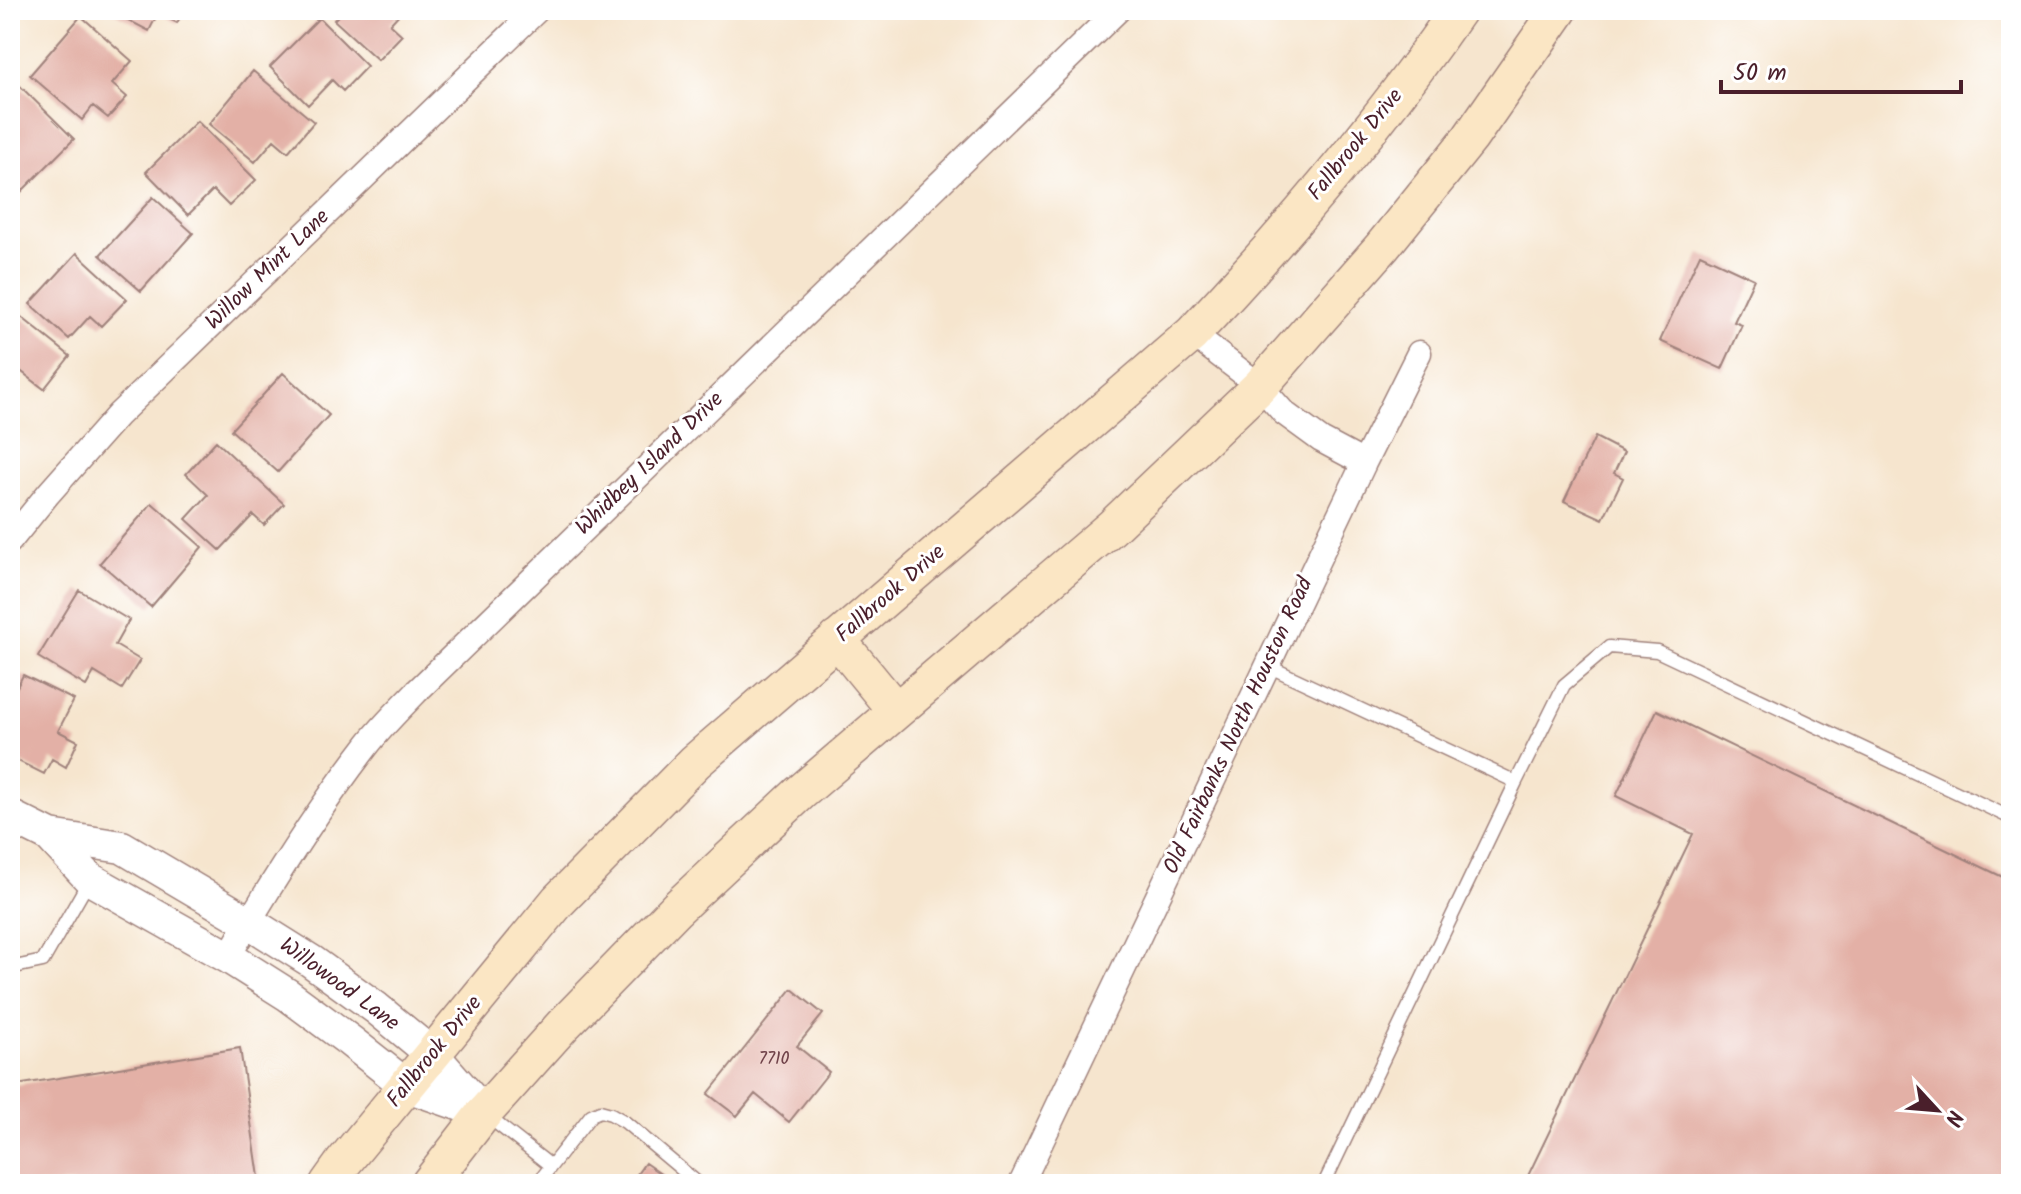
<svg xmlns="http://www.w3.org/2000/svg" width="2021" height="1194" viewBox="0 0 2021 1194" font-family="Kalam,sans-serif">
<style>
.building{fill:#e3b0a6}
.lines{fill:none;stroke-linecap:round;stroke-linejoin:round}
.service-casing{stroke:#a0827c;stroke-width:15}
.minor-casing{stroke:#a0827c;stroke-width:27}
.tertiary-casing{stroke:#a0827c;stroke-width:35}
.secondary-casing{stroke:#a0827c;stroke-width:39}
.service{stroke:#fff;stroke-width:12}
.minor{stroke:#fff;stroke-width:24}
.tertiary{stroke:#fff;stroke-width:32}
.secondary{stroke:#fbe6c4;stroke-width:36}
.labels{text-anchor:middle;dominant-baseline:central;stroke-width:6;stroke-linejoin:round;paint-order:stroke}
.number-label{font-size:18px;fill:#70434a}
.street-label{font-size:22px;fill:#4a1f2b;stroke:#fff}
</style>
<rect width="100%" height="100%" fill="#fff"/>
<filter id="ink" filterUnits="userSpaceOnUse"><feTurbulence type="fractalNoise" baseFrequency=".0125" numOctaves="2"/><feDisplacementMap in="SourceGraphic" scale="16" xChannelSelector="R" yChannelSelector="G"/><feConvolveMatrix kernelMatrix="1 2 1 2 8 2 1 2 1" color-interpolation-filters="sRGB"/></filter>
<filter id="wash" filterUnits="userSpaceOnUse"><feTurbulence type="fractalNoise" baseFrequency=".006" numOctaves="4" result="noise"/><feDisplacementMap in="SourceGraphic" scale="32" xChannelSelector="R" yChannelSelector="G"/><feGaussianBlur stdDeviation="1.8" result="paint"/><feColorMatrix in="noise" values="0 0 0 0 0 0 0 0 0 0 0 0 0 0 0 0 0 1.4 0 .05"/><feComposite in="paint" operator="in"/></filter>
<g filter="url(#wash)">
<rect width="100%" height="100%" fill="#f6e5ce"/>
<g id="blocks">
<path class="building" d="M 109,10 L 184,10 L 177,23 L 158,13 L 149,31 Z
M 343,10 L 403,10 L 390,24 L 402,35 L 378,60 L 334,20 Z
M 81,16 L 132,61 L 112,84 L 127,97 L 108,118 L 93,106 L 82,120 L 30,75 Z
M 319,18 L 367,66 L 343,91 L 332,80 L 308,105 L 270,67 Z
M 253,71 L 314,122 L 288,152 L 274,140 L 255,162 L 209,124 Z
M 17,83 L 74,139 L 19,194 L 10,185 L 10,133 L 14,129 L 10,125 L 10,90 Z
M 197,121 L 256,180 L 229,206 L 213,190 L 188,215 L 146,172 Z
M 153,197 L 193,233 L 141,291 L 100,255 Z
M 77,253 L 127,299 L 101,326 L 90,316 L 69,339 L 30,304 Z
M 1700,254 L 1754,279 L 1734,322 L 1742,325 L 1722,369 L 1660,341 Z
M 10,308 L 70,356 L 44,389 L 18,369 L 10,379 Z
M 283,373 L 329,415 L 278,472 L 231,430 Z
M 1595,437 L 1624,452 L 1614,473 L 1623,478 L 1603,519 L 1564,501 Z
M 216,441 L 284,504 L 264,525 L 253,515 L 220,550 L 186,519 L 208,495 L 186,474 Z
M 152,503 L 202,547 L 151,607 L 100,563 Z
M 79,590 L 129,620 L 115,645 L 140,660 L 122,689 L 94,672 L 86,686 L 38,657 Z
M 23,675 L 74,700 L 58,731 L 78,741 L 66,767 L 52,759 L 44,774 L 10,757 L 10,701 Z
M 1657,710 L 2011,881 L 2011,1184 L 1524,1184 L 1693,834 L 1616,796 Z
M 792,989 L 823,1014 L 797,1046 L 829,1072 L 789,1122 L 755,1094 L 737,1116 L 708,1094 Z
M 240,1048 L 259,1177 L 218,1184 L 10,1184 L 10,1086 Z
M 645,1163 L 675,1184 L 630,1184 Z"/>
</g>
</g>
<g filter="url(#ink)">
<use href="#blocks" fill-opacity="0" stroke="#a0827c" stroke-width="2"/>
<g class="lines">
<defs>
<path id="service" d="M 1268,666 L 1516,782 L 1324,1184
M 1516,782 L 1564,685 L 1609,647 L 1657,651 L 2011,818
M 10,968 L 43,961 L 90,879
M 486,1115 L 551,1166
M 537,1184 L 591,1115 L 600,1111 L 611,1114 L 625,1122 L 699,1184"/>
<path id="minor" d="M 1364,463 L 1419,353
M 10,541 L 48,494 L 118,415 L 537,10
M 228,957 C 270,885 315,813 366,747 C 381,727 399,710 416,692 L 1118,10
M 1021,1184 L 1364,463 L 1321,440 L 1284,413 L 1260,386 L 1192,334"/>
<path id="tertiary" d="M 10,816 L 50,836 L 122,847 L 249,922 L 311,961 L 376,1008 L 433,1055 L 484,1113
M 50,836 L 90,879 L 228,957 L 288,995 L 350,1041 L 407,1086 L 481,1112"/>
<path id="secondary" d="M 837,639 L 896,711
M 328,1184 L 343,1163 L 558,901 L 695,762 L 1192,334 C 1288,232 1379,125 1458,10
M 429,1184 L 484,1113 L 563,1025 L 676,909 L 800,793 L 1112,527 L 1260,386 L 1382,247 L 1470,138 L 1559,10"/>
</defs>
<use href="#service" class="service-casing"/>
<use href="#minor" class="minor-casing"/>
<use href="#tertiary" class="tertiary-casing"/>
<use href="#secondary" class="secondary-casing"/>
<use href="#service" class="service"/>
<use href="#minor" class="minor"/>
<use href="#tertiary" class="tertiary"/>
<use href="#secondary" class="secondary"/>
</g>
</g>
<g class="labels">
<g class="number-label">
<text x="774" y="1059">7710</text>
</g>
<g class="street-label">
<text transform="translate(1356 145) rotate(-51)">Fallbrook Drive</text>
<text transform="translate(268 270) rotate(-44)">Willow Mint Lane</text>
<text transform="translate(650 464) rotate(-44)">Whidbey Island Drive</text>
<text transform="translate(891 594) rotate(-41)">Fallbrook Drive</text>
<text transform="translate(1239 726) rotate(-65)">Old Fairbanks North Houston Road</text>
<text transform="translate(339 985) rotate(36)">Willowood Lane</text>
<text transform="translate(435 1052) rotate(-51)">Fallbrook Drive</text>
</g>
</g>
<rect width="2021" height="1194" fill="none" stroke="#fff" stroke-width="40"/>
<g transform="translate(1937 1110) rotate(116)" stroke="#ffffff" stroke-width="6" paint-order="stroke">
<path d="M0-6L14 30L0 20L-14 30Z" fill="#4a1f2b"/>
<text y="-12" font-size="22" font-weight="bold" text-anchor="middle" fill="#4a1f2b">N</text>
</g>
<path d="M1721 80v12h240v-12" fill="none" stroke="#4a1f2b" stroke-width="4"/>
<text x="1733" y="80" font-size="24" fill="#4a1f2b" stroke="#ffffff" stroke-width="6" paint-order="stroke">50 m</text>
</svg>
